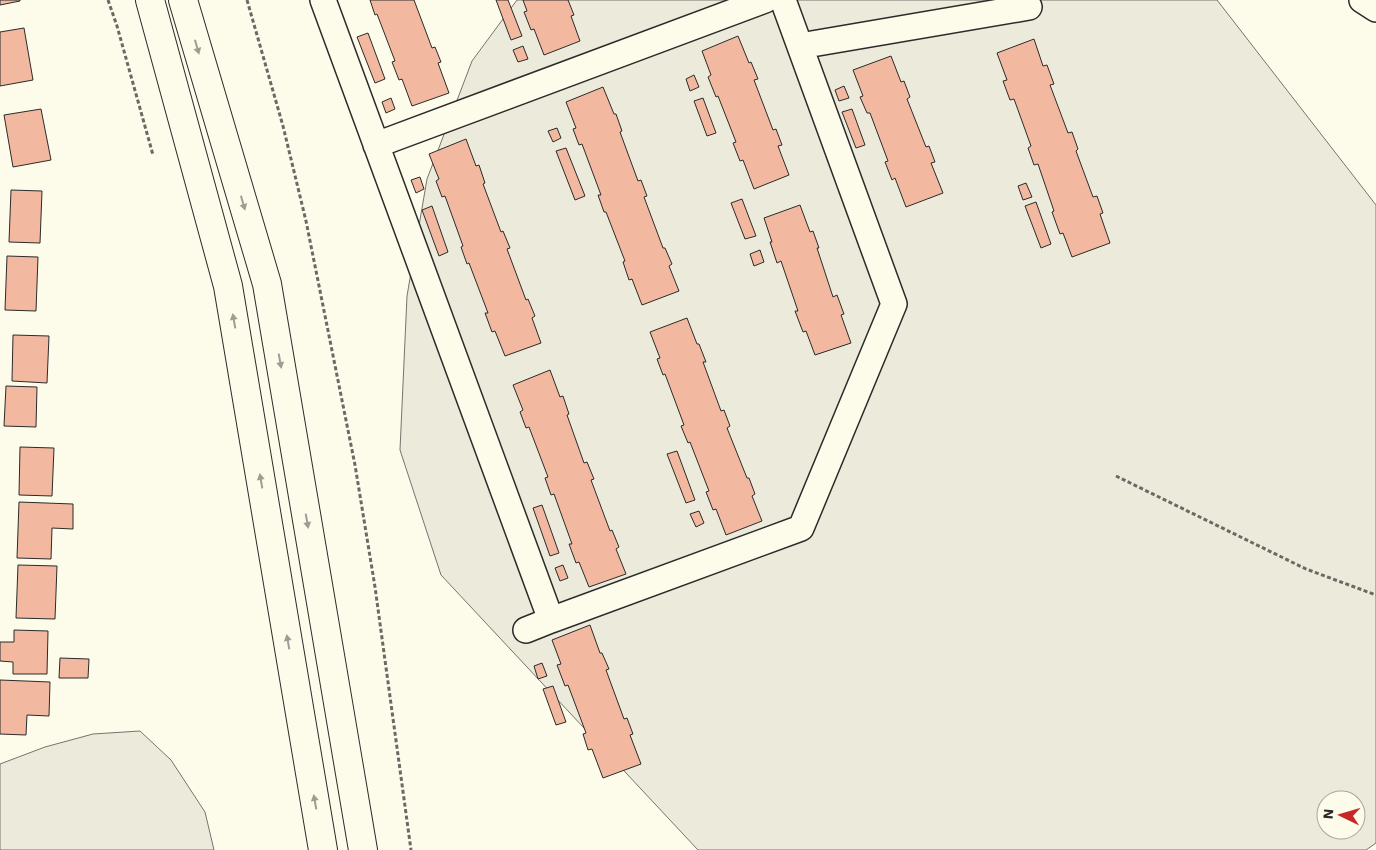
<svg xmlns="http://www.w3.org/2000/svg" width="1376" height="850" viewBox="0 0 1376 850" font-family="'Work Sans',sans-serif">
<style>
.green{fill:#ecebdb;stroke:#74746e;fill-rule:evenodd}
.building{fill:#f2b8a0;stroke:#2b2b2b}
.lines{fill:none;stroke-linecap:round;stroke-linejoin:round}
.street-casing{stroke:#2b2b2b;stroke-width:28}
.secondary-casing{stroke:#2b2b2b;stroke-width:30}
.path{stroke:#6a6964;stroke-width:3;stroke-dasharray:4 2.5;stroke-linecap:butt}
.street{stroke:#fdfbea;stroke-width:25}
.secondary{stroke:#fdfbea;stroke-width:28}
.oneway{fill:#9e9d94}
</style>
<rect width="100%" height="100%" fill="#fdfbea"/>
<path class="green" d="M 517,0 L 1217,0 L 1376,205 L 1376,843 L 1366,850 L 698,850 L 441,575 L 400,450 L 407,296 L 427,179 L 472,61 ZM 1326,800 L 1356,800 L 1356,830 L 1326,830 Z
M 140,731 L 171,760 L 205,812 L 214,850 L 0,850 L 0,764 L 45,747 L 93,734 Z"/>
<path class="building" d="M 0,0 L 20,0 L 20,1 L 0,5 Z
M 370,0 L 414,0 L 432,48 L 435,47 L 441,62 L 438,63 L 449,93 L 412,106 L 402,79 L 399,80 L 392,62 L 395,61 L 377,14 L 375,15 Z
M 496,0 L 508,0 L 522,36 L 511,40 Z
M 523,0 L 568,0 L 574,15 L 571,16 L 580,41 L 544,55 L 534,29 L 531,30 L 524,12 L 527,11 Z
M 24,28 L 33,80 L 0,86 L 0,32 Z
M 368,33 L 385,79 L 375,83 L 357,37 Z
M 738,36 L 749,63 L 751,62 L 758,79 L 754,80 L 773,130 L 776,129 L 782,145 L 778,146 L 789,175 L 754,189 L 743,160 L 740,161 L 733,143 L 736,142 L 718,96 L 716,97 L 708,77 L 711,75 L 702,51 Z
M 1034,39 L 1043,66 L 1047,65 L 1054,84 L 1050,85 L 1068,133 L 1072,132 L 1078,149 L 1076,151 L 1093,197 L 1097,196 L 1103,213 L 1100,214 L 1110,243 L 1072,257 L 1063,233 L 1060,234 L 1052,212 L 1054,211 L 1038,164 L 1034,165 L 1028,148 L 1031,146 L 1014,99 L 1010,100 L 1003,81 L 1007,80 L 997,53 Z
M 523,46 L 528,59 L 518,62 L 513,50 Z
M 891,56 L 901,82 L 904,81 L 910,97 L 907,99 L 926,147 L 929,146 L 935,162 L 931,163 L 943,193 L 906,207 L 895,178 L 892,180 L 885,162 L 888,161 L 870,113 L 867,113 L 860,97 L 863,96 L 853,70 Z
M 694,75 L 699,87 L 690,91 L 686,79 Z
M 844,86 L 849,98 L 839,101 L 835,90 Z
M 603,87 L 614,114 L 616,114 L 622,131 L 620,132 L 638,181 L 641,180 L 647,196 L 644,197 L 663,248 L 665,248 L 672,264 L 669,266 L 679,291 L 642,305 L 632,279 L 629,280 L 623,262 L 625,261 L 606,212 L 604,212 L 598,195 L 601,195 L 582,144 L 579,145 L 573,129 L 576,128 L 566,102 Z
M 391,98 L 395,109 L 386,113 L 382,102 Z
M 703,98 L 716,133 L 707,136 L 694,101 Z
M 41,109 L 51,160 L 13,167 L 4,115 Z
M 852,109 L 865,145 L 856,148 L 842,112 Z
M 557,128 L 561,138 L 553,142 L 548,131 Z
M 466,139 L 476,166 L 479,165 L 485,183 L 483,184 L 501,232 L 503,231 L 510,248 L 507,249 L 526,300 L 528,299 L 535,316 L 532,318 L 541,343 L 505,356 L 495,331 L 492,332 L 485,313 L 488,313 L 469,263 L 467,264 L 461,247 L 463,246 L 445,196 L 442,197 L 436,181 L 439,179 L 429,154 Z
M 566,148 L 585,196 L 575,200 L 556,151 Z
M 420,177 L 424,189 L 416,193 L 411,180 Z
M 1026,183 L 1032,197 L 1023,200 L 1018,186 Z
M 11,190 L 42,191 L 40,243 L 9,242 Z
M 742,199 L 756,236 L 745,239 L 731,203 Z
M 1036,202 L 1051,244 L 1041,248 L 1025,206 Z
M 800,205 L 810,232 L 813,231 L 819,248 L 817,248 L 833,297 L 837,295 L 844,314 L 841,315 L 851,343 L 815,355 L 806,331 L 803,332 L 795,311 L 798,311 L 781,261 L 777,263 L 770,242 L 772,242 L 764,218 Z
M 432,206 L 448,252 L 439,256 L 422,210 Z
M 760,250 L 764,262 L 754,266 L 750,254 Z
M 7,256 L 38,257 L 36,311 L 5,310 Z
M 687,318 L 697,344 L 699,344 L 706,362 L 703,362 L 721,411 L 724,410 L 730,426 L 727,428 L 747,478 L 749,478 L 755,494 L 752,496 L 762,521 L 726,535 L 716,509 L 713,510 L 706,492 L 709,491 L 690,442 L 688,443 L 681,426 L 684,425 L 665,374 L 663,375 L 657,359 L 660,358 L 650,332 Z
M 13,335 L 49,336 L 47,383 L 12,381 Z
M 550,370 L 560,397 L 563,396 L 569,414 L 567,415 L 584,463 L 587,462 L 594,479 L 591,480 L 610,531 L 612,530 L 619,547 L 616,549 L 626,574 L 589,587 L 579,562 L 576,563 L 569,544 L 572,544 L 554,494 L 551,495 L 545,478 L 548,477 L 529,427 L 526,428 L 520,412 L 523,410 L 513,385 Z
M 6,386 L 37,387 L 36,427 L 4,426 Z
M 20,447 L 54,448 L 52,496 L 19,495 Z
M 677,451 L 695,500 L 686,503 L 667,454 Z
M 19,502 L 73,504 L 73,529 L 52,528 L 51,559 L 17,558 Z
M 542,505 L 559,553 L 550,556 L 533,508 Z
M 699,511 L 704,523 L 696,527 L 690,514 Z
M 18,565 L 57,566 L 55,619 L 16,618 Z
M 563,565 L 568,578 L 560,581 L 555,568 Z
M 590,625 L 600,653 L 602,653 L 609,669 L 606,670 L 624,719 L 627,718 L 633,734 L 630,735 L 641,764 L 603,778 L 592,749 L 588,750 L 583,734 L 586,733 L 568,685 L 565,686 L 557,665 L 561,664 L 552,640 Z
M 14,630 L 48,631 L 47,674 L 13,674 L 13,662 L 0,661 L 0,642 L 14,642 Z
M 60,658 L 89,659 L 88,678 L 59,678 Z
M 542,663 L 547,676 L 538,679 L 534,666 Z
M 0,680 L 50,682 L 49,716 L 27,715 L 26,735 L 0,734 Z
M 553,686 L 566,722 L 556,725 L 543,689 Z"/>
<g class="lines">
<defs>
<path id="street" d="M 323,0 L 551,620
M 1362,0 L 1376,9
M 800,46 L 1029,7
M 376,145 L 765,0
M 526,630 L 551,620 L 801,528 L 894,304 L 783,0"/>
<path id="secondary" d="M 150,0 L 228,286 L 323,850
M 183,0 L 267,284 L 363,850"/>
</defs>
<use href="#street" class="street-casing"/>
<use href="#secondary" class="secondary-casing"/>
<path class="path" d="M 108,0 L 117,26 L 153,155
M 247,0 L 283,126 L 306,221 L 355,465 L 375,587 L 411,850
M 1116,476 L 1306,569 L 1376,595"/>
<use href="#street" class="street"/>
<use href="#secondary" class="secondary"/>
</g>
<defs><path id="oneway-solid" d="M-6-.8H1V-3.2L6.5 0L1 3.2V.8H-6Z" transform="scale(1.25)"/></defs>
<g class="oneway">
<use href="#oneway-solid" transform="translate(197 47) rotate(74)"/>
<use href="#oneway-solid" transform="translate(243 203) rotate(74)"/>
<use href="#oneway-solid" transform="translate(234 321) rotate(-100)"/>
<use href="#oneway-solid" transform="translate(280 361) rotate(80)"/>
<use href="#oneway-solid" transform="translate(261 481) rotate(-100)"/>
<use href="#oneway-solid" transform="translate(307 521) rotate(80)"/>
<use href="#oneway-solid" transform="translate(288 642) rotate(-100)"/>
<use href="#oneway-solid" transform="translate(315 802) rotate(-100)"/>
</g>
<g transform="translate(1341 815) rotate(275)"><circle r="24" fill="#fdfbea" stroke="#a9a89e"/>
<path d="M0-4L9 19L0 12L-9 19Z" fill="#c62828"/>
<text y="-8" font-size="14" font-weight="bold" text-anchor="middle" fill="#2b2b2b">N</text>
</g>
</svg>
